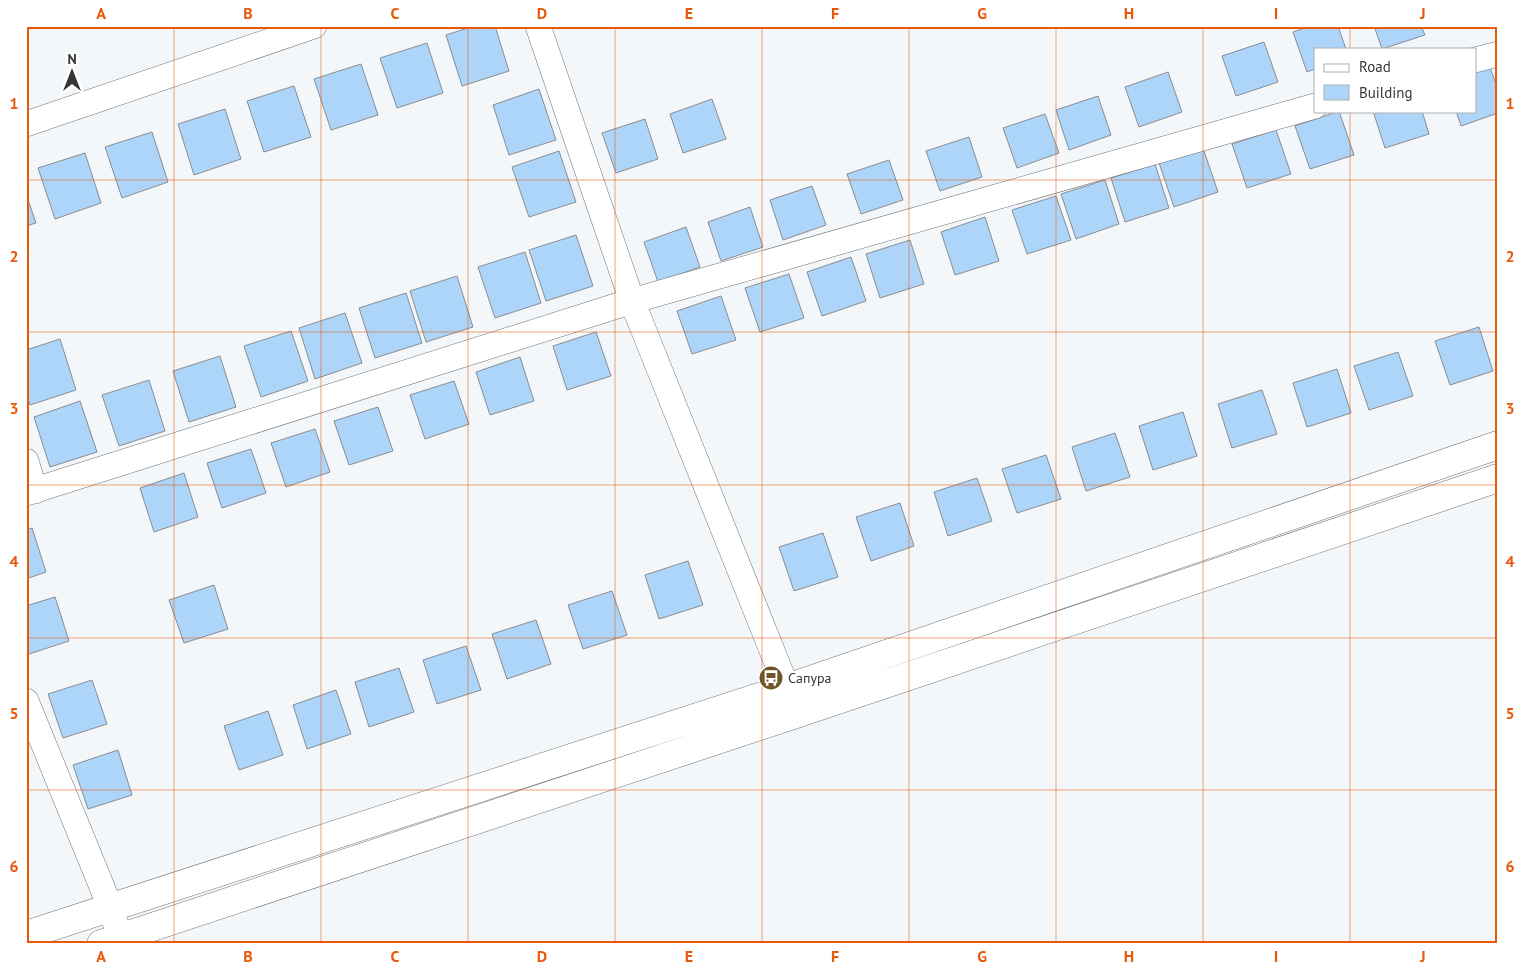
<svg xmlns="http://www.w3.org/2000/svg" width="1524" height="970" viewBox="0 0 1524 970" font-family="'PT Sans',sans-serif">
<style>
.building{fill:#add4f9;stroke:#8b8d90}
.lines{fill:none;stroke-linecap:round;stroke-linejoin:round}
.street-casing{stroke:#727476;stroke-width:26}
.secondary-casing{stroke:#727476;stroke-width:29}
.street{stroke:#fff;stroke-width:25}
.secondary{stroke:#fff;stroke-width:28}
.grid{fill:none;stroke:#e8590c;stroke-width:1;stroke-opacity:0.55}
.labels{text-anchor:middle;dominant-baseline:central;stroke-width:4;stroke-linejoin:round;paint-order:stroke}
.poi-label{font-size:14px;fill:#353636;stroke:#fff;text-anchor:start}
.neatline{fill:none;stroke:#e8590c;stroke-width:2}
.grid-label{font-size:16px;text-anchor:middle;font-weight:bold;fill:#e8590c}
</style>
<rect width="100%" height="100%" fill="#f4f7f9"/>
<path class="building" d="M 474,26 L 495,26 L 509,71 L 462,86 L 446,35 Z
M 1310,26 L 1338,26 L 1346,49 L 1315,49 L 1315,69 L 1307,72 L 1293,32 Z
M 1374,26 L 1421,26 L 1425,35 L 1382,49 Z
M 1264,42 L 1278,82 L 1236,96 L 1222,56 Z
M 427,43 L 443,93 L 397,108 L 380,58 Z
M 361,64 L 378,115 L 331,130 L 314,79 Z
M 1490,67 L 1498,90 L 1498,113 L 1461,126 L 1456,111 L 1475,111 L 1475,72 Z
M 1168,72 L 1182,112 L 1139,127 L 1125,87 Z
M 294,86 L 311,137 L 264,152 L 247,101 Z
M 539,89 L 556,140 L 509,155 L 493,105 Z
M 1098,96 L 1111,135 L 1069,150 L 1056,110 Z
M 712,99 L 726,139 L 683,153 L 670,114 Z
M 225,109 L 241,159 L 194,175 L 178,124 Z
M 1339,111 L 1354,155 L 1310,169 L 1295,126 Z
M 1373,111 L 1422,111 L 1429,134 L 1385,148 Z
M 1045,114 L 1059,153 L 1017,168 L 1003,128 Z
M 645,119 L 658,159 L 616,173 L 602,133 Z
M 1276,130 L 1291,174 L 1247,188 L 1232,144 Z
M 152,132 L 168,182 L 122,198 L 105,147 Z
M 969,137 L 982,177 L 940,191 L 926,151 Z
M 1203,148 L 1218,192 L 1174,207 L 1159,163 Z
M 559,151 L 576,202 L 529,217 L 512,167 Z
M 85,153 L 101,203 L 55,219 L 38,168 Z
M 889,160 L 903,200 L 861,214 L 847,174 Z
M 1155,164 L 1169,208 L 1125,222 L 1111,178 Z
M 1105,180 L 1119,224 L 1076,239 L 1061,194 Z
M 812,186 L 826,225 L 783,240 L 770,200 Z
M 26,194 L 36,223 L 26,226 Z
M 1056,196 L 1071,240 L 1027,254 L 1012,210 Z
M 750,207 L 763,247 L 721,261 L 708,222 Z
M 985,217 L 999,261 L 955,275 L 941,232 Z
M 686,227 L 700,267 L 658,282 L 644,242 Z
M 576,235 L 593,286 L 546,301 L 529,250 Z
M 910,240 L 924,284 L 880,298 L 866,254 Z
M 525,252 L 541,303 L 495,318 L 478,267 Z
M 851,257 L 866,301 L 822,316 L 807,272 Z
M 789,274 L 804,318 L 760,332 L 745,288 Z
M 457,276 L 473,327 L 426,342 L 410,291 Z
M 406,293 L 422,343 L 375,358 L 359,308 Z
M 721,296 L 736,340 L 692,354 L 677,311 Z
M 345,313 L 362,363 L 315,379 L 299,328 Z
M 1479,327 L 1493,371 L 1450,385 L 1435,341 Z
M 291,331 L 308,381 L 261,397 L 244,346 Z
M 596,332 L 611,376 L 567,390 L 553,346 Z
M 60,339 L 76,390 L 30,405 L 26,394 L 26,350 Z
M 1398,352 L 1413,396 L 1369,410 L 1354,366 Z
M 220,356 L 236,407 L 189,422 L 173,371 Z
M 520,357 L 534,401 L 490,415 L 476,372 Z
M 1337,369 L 1351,413 L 1307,427 L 1293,383 Z
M 149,380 L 165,431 L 119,446 L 102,395 Z
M 454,381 L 469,424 L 425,439 L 410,395 Z
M 1262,390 L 1277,434 L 1232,448 L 1218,404 Z
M 80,401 L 97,452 L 50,467 L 34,417 Z
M 378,407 L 393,451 L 349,465 L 334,421 Z
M 1183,412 L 1197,456 L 1153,470 L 1139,426 Z
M 315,429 L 330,472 L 286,487 L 271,443 Z
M 1115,433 L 1130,477 L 1086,491 L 1072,447 Z
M 251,449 L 266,493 L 222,508 L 207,463 Z
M 1046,455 L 1061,499 L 1017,513 L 1002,469 Z
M 184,473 L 198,517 L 154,532 L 140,488 Z
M 977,478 L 992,521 L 948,536 L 934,492 Z
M 900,503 L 914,546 L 871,561 L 856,517 Z
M 32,528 L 46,572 L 26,579 L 26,530 Z
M 823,533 L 838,577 L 794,591 L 779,547 Z
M 688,561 L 703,605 L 659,619 L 645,575 Z
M 214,585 L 228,629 L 184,643 L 169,600 Z
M 612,591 L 627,635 L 583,649 L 568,605 Z
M 55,597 L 69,641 L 26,655 L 26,606 Z
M 536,620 L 551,664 L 507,679 L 492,634 Z
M 466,646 L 481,690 L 437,704 L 423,660 Z
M 399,668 L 414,712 L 369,727 L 355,682 Z
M 92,680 L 107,724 L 63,738 L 48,694 Z
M 336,690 L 351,734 L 307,749 L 293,705 Z
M 268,711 L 283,755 L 239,770 L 224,726 Z
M 118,750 L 132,795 L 88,809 L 73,765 Z"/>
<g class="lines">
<defs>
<path id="street" d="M 538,26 L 632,301 L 787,688
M 1475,60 L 1498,54
M 26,124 L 314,26
M 26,461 L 35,491
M 26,493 L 632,301 L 1315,106
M 26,701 L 111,909 L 120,938"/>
<path id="secondary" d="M 26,935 L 787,688 L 1498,445
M 101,944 L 793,715 L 1498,478"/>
</defs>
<use href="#street" class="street-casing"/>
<use href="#secondary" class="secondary-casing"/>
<use href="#street" class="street"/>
<use href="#secondary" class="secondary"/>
</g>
<path class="grid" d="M 174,26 L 174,944M 321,26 L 321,944M 468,26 L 468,944M 615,26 L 615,944M 762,26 L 762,944M 909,26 L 909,944M 1056,26 L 1056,944M 1203,26 L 1203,944M 1350,26 L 1350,49M 1350,111 L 1350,944M 26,180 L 1498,180M 26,332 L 1498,332M 26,485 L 1498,485M 26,638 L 1498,638M 26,790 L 1498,790"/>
<defs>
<symbol id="bus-disc" viewBox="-11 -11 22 22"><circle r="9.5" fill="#6f5627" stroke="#fff"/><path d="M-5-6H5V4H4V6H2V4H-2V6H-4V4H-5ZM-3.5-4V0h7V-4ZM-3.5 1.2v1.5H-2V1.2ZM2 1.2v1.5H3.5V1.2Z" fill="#fff"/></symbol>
</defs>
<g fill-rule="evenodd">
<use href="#bus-disc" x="757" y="664" width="28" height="28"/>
</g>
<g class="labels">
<g class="poi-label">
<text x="788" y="678">Сапура</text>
</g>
</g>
<rect width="1524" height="970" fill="none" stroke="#ffffff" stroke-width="55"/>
<rect x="1314" y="48" width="162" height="65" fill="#ffffff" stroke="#aeafaf"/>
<rect x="1324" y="64" width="25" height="8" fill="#ffffff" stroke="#aeafaf"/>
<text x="1359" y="72" font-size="15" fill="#353636">Road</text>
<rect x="1324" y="85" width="25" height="15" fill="#add4f9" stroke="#aeafaf"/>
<text x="1359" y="98" font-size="15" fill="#353636">Building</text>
<g transform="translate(72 72)" stroke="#ffffff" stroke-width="4" paint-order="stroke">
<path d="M0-4L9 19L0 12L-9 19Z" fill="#353636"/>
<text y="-8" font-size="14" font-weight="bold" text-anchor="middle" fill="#353636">N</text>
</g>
<rect x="28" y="28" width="1468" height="914" class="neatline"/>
<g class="grid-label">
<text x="101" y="19">A</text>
<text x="248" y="19">B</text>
<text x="395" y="19">C</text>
<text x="542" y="19">D</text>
<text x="689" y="19">E</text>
<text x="835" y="19">F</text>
<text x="982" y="19">G</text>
<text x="1129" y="19">H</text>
<text x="1276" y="19">I</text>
<text x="1423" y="19">J</text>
<text x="14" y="109">1</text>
<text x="1510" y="109">1</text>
<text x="14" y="262">2</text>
<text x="1510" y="262">2</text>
<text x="14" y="414">3</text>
<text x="1510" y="414">3</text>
<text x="14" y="567">4</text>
<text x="1510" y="567">4</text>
<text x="14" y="719">5</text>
<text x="1510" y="719">5</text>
<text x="14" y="872">6</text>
<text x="1510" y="872">6</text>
<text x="101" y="962">A</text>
<text x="248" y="962">B</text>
<text x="395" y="962">C</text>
<text x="542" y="962">D</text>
<text x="689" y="962">E</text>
<text x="835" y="962">F</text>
<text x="982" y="962">G</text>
<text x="1129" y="962">H</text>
<text x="1276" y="962">I</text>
<text x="1423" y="962">J</text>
</g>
</svg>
